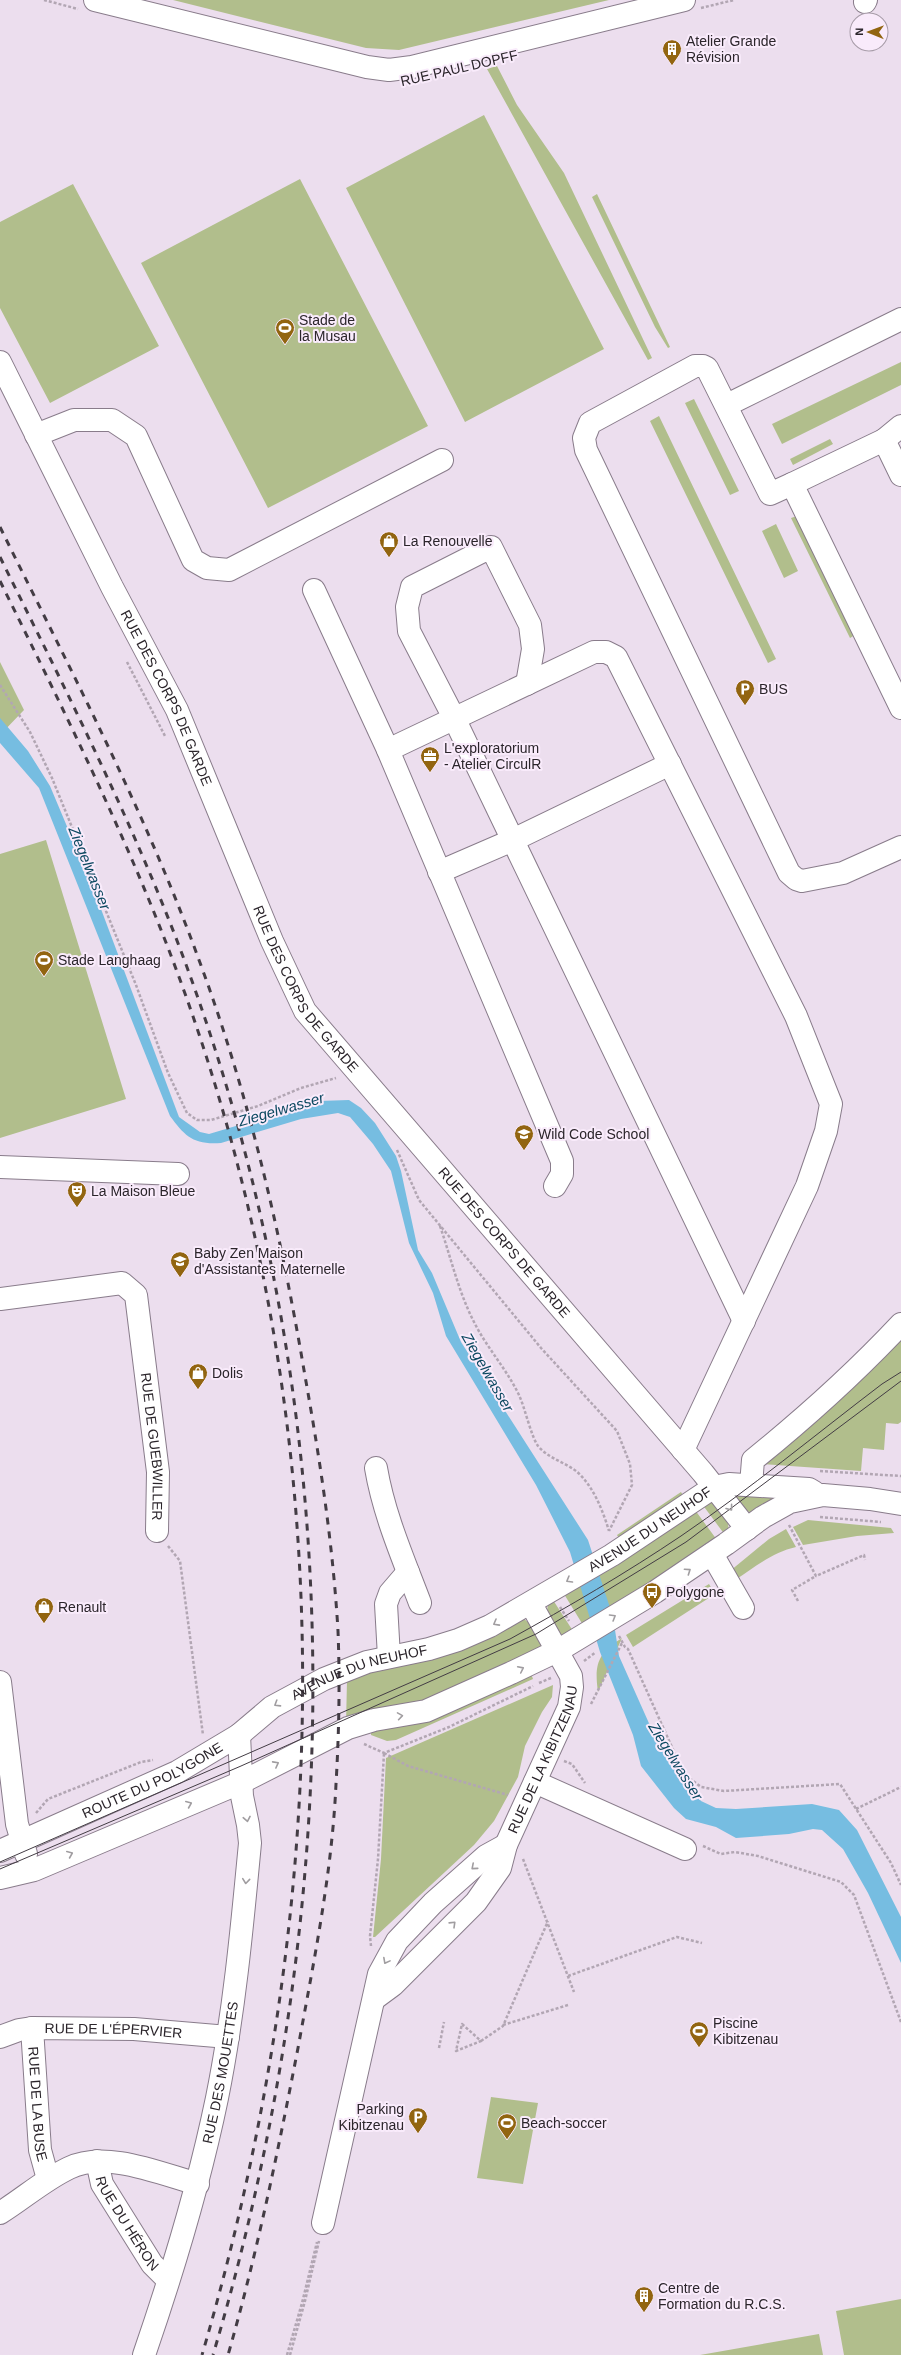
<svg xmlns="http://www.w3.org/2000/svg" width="901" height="2355" viewBox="0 0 901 2355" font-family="Helvetica,sans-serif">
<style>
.green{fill:#b1be8c}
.water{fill:#76bde1}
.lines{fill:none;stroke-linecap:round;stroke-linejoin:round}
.minor-casing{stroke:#897c8b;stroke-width:24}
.path{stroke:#b2a6b3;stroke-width:2.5;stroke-dasharray:3 2;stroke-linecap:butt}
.minor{stroke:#fff;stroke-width:22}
.tram{stroke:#433c44;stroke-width:1}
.rail{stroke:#433c44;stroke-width:3;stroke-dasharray:7 7;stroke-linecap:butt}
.oneway{stroke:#a09da0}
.labels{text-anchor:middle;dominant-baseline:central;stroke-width:4;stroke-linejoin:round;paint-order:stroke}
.poi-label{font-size:14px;fill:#2b252b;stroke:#f9ebfb;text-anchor:start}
.street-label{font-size:14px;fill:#2b252b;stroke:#f9ebfb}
.water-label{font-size:15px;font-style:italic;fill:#0b4860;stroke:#f9ebfb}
</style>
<rect width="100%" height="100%" fill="#ecdeee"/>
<path class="green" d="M 173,0 L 609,0 L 399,50 L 366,48 Z
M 497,66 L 517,105 L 564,173 L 652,358 L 648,360 L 487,69 Z
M 484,115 L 604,349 L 465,422 L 346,188 Z
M 300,179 L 428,426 L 268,508 L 141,263 Z
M 73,184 L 159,346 L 50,403 L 0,308 L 0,222 Z
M 597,194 L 670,347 L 668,348 L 655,327 L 592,197 Z
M 901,362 L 901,385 L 782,444 L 772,424 Z
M 694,399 L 739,491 L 730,495 L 685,403 Z
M 659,416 L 776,659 L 768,663 L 650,421 Z
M 830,439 L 833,444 L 793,465 L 790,459 Z
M 797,516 L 855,635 L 850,638 L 791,518 Z
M 776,524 L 798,571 L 784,578 L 762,531 Z
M 0,662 L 24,710 L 0,735 Z
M 46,840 L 126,1099 L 0,1138 L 0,854 Z
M 901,1331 L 901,1422 L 898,1424 L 886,1423 L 884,1450 L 863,1448 L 861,1471 L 762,1464 Z
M 681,1492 L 684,1497 L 620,1540 L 617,1535 Z
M 733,1492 L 790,1493 L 752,1513 L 747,1511 L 732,1496 Z
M 708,1501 L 713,1502 C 720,1512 735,1523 725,1535 L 702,1504 Z
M 695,1510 L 717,1540 L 583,1625 L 564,1594 Z
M 808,1520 L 891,1528 L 894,1533 L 857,1536 L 803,1545 L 793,1527 Z
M 786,1529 L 796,1547 C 773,1552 755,1567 735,1580 L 730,1571 L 769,1539 Z
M 709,1584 L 715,1594 L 633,1647 L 626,1635 Z
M 553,1600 L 573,1631 L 562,1636 L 547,1611 L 548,1604 Z
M 523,1618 L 529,1623 L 543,1648 L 435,1700 L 346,1725 L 347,1680 Z
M 622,1638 L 598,1692 C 594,1664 598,1653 622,1638 Z
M 530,1671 L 533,1679 L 396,1740 L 387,1741 L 371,1735 L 371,1729 Z
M 553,1685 L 552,1697 L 542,1712 L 525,1746 L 518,1777 L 494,1821 L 474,1845 L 375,1937 L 373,1937 L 381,1859 L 386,1758 Z
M 491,2097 L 538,2103 L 523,2184 L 477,2178 Z
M 901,2299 L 901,2355 L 844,2355 L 836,2311 Z
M 819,2334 L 823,2355 L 700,2355 Z"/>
<path class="water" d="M 0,718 L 28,751 L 50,786 L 95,893 L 179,1117 L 200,1132 L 209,1134 L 319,1101 L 349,1100 L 361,1108 L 375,1123 L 396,1156 L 401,1171 L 418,1250 L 432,1273 L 461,1342 L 588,1540 L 613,1617 L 619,1656 L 652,1730 L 676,1772 L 701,1801 L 716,1808 L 736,1809 L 812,1804 L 839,1810 L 857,1830 L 901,1917 L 901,1963 L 868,1893 L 843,1849 L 822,1830 L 813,1829 L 789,1834 L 736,1838 L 716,1827 L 686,1819 L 674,1808 L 641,1766 L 633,1735 L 600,1652 L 570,1552 L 536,1485 L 446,1336 L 433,1293 L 409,1243 L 391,1171 L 373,1144 L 350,1117 L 338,1113 L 301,1119 L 221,1143 C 193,1145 185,1136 170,1116 L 39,788 L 0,743 Z"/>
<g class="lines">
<defs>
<g id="minor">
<path d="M 95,0 L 367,67 L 389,70 L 412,67 L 684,0"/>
<path d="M 865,2 L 866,0"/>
<path id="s1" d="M 0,362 L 112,587 L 177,710 L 272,941 L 305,1011 L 703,1473 L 747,1529"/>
<path d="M 727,405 L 901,319"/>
<path d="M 36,435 L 74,420 L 112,420 L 136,436 L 193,560 L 207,568 L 229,570 L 442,460"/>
<path d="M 884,440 L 901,426"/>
<path d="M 792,484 L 884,440 L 901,475"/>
<path d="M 314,590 L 388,750"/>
<path d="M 527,684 L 533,649 L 530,625 L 491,547 L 412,587 L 407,607 L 409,631 L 454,718 L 744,1321"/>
<path d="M 901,708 L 792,484 L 770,494 L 707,368 L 703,366 L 695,366 L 590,423 L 584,438 L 586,450 L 789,873 L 796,879 L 802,881 L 843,873 L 901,847"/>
<path d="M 439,872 L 513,840 L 670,764"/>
<path d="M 0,1167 L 178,1174"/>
<path d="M 555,1186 L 562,1174 L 562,1161 L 388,750 L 594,652 L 606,652 L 616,657 L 796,1016 L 831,1104 L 826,1131 L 807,1186 L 683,1450"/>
<path id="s2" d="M 0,1299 L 122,1283 L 136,1295 L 158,1472 L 157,1531"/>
<path d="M 376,1468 C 384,1515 403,1558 420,1603"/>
<path d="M 751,1485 L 753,1460 C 805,1418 855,1373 901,1324"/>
<path d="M 712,1554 L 743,1608"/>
<path d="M 389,1657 L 386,1604 L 390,1593 L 408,1572"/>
<path d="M 0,1682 L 17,1824 L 26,1854"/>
<path d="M 535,1782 L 685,1849"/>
<path id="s3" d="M 0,1851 L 177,1772 L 239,1735 L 272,1707 L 324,1679 L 367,1662 L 429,1649 L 458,1640 L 490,1626 L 612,1555 L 714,1487 L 729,1484 L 809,1489 L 814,1492"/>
<path d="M 0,1878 L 34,1870 L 242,1782 L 348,1728 L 374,1720 L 426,1711 L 511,1673 L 559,1650 L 655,1592 L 726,1544 L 763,1517 L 790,1502 L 823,1495 L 870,1499 L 901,1504"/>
<path id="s4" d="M 374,1999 L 393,1985 L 476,1902 L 500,1868 L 506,1845 L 569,1707 L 572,1687 L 571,1676 L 531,1604"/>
<path id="s5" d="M 32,2028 L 40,2150 L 48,2179"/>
<path id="s6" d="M 0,2037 L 19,2030 L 32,2028 L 134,2029 L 228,2037"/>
<path id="s7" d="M 97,2161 L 102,2184 L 152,2264 L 168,2280"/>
<path d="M 0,2213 C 24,2198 44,2180 69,2168 C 106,2150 161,2174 198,2184"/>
<path d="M 323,2223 L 379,1974 L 397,1941 L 433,1903 L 486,1856 L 506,1845"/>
<path id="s8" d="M 144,2355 C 173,2271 199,2185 217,2098 C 234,2014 242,1928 250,1843 L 248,1825 L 242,1796 L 239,1735"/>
</g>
</defs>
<use href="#minor" class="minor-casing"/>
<path class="path" d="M 44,0 L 78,9
M 701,8 L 734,0
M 127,662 L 165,736
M 0,685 L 30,732 L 52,778 L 136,985 L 168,1073 L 187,1113 L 197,1120 L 211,1120 L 258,1106 L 301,1088 L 336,1078
M 397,1150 L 419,1200 L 541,1348 L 617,1431 L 630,1464 L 632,1485 L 609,1531
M 440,1226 C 451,1258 458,1290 473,1320 C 486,1347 506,1368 519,1395 C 525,1408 531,1436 538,1446 C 548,1458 564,1462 576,1471 C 593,1485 603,1511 609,1531
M 820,1471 L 901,1476
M 820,1517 L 881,1522
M 789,1525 L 816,1576 L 864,1555 L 865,1560
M 168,1546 L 180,1561 L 203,1735
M 798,1601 L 792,1590 L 816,1576
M 560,1607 L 569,1621
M 619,1636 L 625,1647 L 628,1649 L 684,1774 L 701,1787 L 724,1791 L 840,1784 L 891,1863 L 901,1885
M 584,1661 L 596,1652
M 539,1683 L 551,1678
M 591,1704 L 622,1643
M 364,1744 L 384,1753 L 449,1727 L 533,1686
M 384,1753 L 408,1766 L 508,1795
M 564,1761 L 572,1764 L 585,1783
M 856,1809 L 901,1787
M 36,1813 L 48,1799 L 141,1762 L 153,1760
M 703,1846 L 721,1854 L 735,1852 L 758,1856 L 841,1882 L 854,1895 L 901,2022
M 523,1859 L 574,1992
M 371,1946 L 370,1936 L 378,1859 L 384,1753
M 568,1976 L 677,1937 L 702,1943
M 462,2024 L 481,2041 L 456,2051 Z
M 503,2025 L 568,2005
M 481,2041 L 503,2026 L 548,1921
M 439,2048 L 444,2022
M 287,2355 L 302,2303 L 317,2242
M 290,2355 L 305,2301 L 319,2241"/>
<use href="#minor" class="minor"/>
<path class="tram" d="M 0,1862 L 510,1639 C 568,1607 626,1573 681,1536 C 750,1489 815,1435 882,1384 L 901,1372
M 0,1869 L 241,1766 L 536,1634 L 686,1542 L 901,1381"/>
<path class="rail" d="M 0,527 C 70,669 145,811 199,960 C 249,1095 281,1234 305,1376 C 320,1460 333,1545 338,1631 C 340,1682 339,1733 336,1784 C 332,1873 314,1960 298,2048 C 278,2151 257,2254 228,2355
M 0,557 C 72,703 146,847 199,1001 C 352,1442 345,1910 213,2355
M 0,581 C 68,719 137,857 188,1002 C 344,1446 333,1907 202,2355"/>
</g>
<defs><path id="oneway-chevron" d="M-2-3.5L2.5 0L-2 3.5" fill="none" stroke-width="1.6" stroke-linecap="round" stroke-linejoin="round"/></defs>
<g class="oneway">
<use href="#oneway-chevron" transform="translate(730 1508) rotate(53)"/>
<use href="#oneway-chevron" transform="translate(688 1571) rotate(-34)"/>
<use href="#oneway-chevron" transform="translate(569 1580) rotate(150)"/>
<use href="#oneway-chevron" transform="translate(613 1617) rotate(-31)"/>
<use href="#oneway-chevron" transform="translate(496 1623) rotate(151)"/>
<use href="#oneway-chevron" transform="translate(521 1669) rotate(-26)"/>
<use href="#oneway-chevron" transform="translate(277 1704) rotate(148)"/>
<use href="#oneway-chevron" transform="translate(400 1716) rotate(-9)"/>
<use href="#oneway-chevron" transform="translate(276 1764) rotate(-28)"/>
<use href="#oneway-chevron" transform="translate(189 1804) rotate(-23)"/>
<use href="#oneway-chevron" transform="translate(247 1819) rotate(79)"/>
<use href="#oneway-chevron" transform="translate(70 1854) rotate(-23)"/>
<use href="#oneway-chevron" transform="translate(474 1867) rotate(139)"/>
<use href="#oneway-chevron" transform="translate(246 1881) rotate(96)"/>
<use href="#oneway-chevron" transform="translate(453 1924) rotate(-44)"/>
<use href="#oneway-chevron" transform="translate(386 1961) rotate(118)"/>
</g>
<defs>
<symbol id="building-pin" viewBox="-11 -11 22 30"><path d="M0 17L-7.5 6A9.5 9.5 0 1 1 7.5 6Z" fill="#926510" stroke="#f9ebfb"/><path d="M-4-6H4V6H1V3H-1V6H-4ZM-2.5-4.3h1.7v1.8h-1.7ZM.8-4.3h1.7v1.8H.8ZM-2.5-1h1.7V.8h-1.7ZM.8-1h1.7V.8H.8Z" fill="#fff"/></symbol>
<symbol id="stadium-pin" viewBox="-11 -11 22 30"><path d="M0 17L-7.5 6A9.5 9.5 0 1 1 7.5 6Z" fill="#926510" stroke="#f9ebfb"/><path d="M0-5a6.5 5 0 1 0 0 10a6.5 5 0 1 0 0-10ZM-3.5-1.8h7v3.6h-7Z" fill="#fff"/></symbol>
<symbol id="shop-pin" viewBox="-11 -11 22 30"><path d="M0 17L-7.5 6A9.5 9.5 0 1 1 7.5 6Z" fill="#926510" stroke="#f9ebfb"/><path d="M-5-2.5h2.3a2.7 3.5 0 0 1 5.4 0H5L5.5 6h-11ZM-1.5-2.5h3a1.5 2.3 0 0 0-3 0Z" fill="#fff"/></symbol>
<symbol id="parking-pin" viewBox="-11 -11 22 30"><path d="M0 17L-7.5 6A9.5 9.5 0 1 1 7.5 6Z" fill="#926510" stroke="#f9ebfb"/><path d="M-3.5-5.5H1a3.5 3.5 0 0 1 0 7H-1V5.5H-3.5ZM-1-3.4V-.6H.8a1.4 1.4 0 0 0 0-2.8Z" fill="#fff"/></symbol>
<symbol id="office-pin" viewBox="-11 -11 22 30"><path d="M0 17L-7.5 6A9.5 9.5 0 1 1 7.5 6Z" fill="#926510" stroke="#f9ebfb"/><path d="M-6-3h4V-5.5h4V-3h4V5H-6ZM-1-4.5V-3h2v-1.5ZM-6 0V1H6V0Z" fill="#fff"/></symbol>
<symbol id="university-pin" viewBox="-11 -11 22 30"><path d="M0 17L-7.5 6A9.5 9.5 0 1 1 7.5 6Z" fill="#926510" stroke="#f9ebfb"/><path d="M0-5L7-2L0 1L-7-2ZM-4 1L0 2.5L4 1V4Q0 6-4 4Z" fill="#fff"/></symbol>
<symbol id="theatre-pin" viewBox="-11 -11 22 30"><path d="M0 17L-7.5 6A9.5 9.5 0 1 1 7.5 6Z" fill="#926510" stroke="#f9ebfb"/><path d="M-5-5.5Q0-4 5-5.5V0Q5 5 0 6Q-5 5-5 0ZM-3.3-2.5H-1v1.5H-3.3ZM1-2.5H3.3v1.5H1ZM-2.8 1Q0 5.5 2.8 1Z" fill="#fff"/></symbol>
<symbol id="school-pin" viewBox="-11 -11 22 30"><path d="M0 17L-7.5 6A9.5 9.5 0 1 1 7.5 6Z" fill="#926510" stroke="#f9ebfb"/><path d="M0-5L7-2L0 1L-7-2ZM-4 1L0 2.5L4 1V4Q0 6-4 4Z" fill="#fff"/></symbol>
<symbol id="bus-pin" viewBox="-11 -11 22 30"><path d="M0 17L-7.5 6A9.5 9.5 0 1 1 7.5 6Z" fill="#926510" stroke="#f9ebfb"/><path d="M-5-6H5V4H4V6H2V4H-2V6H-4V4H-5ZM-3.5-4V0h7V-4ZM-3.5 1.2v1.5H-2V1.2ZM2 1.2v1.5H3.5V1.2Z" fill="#fff"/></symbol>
</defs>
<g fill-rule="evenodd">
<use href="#building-pin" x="661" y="38" width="22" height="30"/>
<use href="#stadium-pin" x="274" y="317" width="22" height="30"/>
<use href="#shop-pin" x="378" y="530" width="22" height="30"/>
<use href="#parking-pin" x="734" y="678" width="22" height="30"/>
<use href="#office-pin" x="419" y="745" width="22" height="30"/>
<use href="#stadium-pin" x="33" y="949" width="22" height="30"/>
<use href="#university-pin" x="513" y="1123" width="22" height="30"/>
<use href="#theatre-pin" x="66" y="1180" width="22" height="30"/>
<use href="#school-pin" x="169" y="1250" width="22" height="30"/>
<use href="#shop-pin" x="187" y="1362" width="22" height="30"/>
<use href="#bus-pin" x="641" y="1581" width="22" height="30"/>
<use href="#shop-pin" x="33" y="1596" width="22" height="30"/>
<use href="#stadium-pin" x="688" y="2020" width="22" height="30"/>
<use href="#parking-pin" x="407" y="2106" width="22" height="30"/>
<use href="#stadium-pin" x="496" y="2112" width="22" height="30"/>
<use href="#building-pin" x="633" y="2285" width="22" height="30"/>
</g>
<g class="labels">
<g class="poi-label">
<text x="686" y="41">Atelier Grande<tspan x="686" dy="16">Révision</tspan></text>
<text x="299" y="320">Stade de<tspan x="299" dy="16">la Musau</tspan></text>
<text x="403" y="541">La Renouvelle</text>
<text x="759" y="689">BUS</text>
<text x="444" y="748">L'exploratorium<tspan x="444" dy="16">- Atelier CirculR</tspan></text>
<text x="58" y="960">Stade Langhaag</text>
<text x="538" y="1134">Wild Code School</text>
<text x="91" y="1191">La Maison Bleue</text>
<text x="194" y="1253">Baby Zen Maison<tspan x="194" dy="16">d'Assistantes Maternelle</tspan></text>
<text x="212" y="1373">Dolis</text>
<text x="666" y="1592">Polygone</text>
<text x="58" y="1607">Renault</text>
<text x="713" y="2023">Piscine<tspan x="713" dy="16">Kibitzenau</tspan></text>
<text x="404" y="2109" text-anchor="end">Parking<tspan x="404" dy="16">Kibitzenau</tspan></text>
<text x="521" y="2123">Beach-soccer</text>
<text x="658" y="2288">Centre de<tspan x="658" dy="16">Formation du R.C.S.</tspan></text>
</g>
<g class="street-label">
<text transform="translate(459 68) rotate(-13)">RUE PAUL DOPFF</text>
<text stroke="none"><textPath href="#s1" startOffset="375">RUE DES CORPS DE GARDE</textPath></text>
<text stroke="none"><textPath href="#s1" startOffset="699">RUE DES CORPS DE GARDE</textPath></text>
<text stroke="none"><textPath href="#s1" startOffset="1023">RUE DES CORPS DE GARDE</textPath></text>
<text stroke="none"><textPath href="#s2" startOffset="294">RUE DE GUEBWILLER</textPath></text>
<text stroke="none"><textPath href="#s3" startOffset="730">AVENUE DU NEUHOF</textPath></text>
<text stroke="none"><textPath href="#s3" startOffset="404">AVENUE DU NEUHOF</textPath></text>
<text stroke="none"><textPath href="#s4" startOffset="300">RUE DE LA KIBITZENAU</textPath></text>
<text stroke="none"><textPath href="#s3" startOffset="168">ROUTE DU POLYGONE</textPath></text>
<text stroke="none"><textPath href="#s6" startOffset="115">RUE DE L'ÉPERVIER</textPath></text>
<text stroke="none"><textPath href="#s8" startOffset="293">RUE DES MOUETTES</textPath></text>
<text stroke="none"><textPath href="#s5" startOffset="76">RUE DE LA BUSE</textPath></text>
<text stroke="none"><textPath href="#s7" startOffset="70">RUE DU HÉRON</textPath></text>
</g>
<g class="water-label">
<text transform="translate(90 868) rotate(68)">Ziegelwasser</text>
<text transform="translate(281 1109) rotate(-16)">Ziegelwasser</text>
<text transform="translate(488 1372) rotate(60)">Ziegelwasser</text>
<text transform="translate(676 1761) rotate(58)">Ziegelwasser</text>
</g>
</g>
<g transform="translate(869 32) rotate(271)"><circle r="19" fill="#f9ebfb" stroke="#a79ca8"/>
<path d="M0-3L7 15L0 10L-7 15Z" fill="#926510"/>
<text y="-6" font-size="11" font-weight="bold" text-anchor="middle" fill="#2b252b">N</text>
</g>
</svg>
